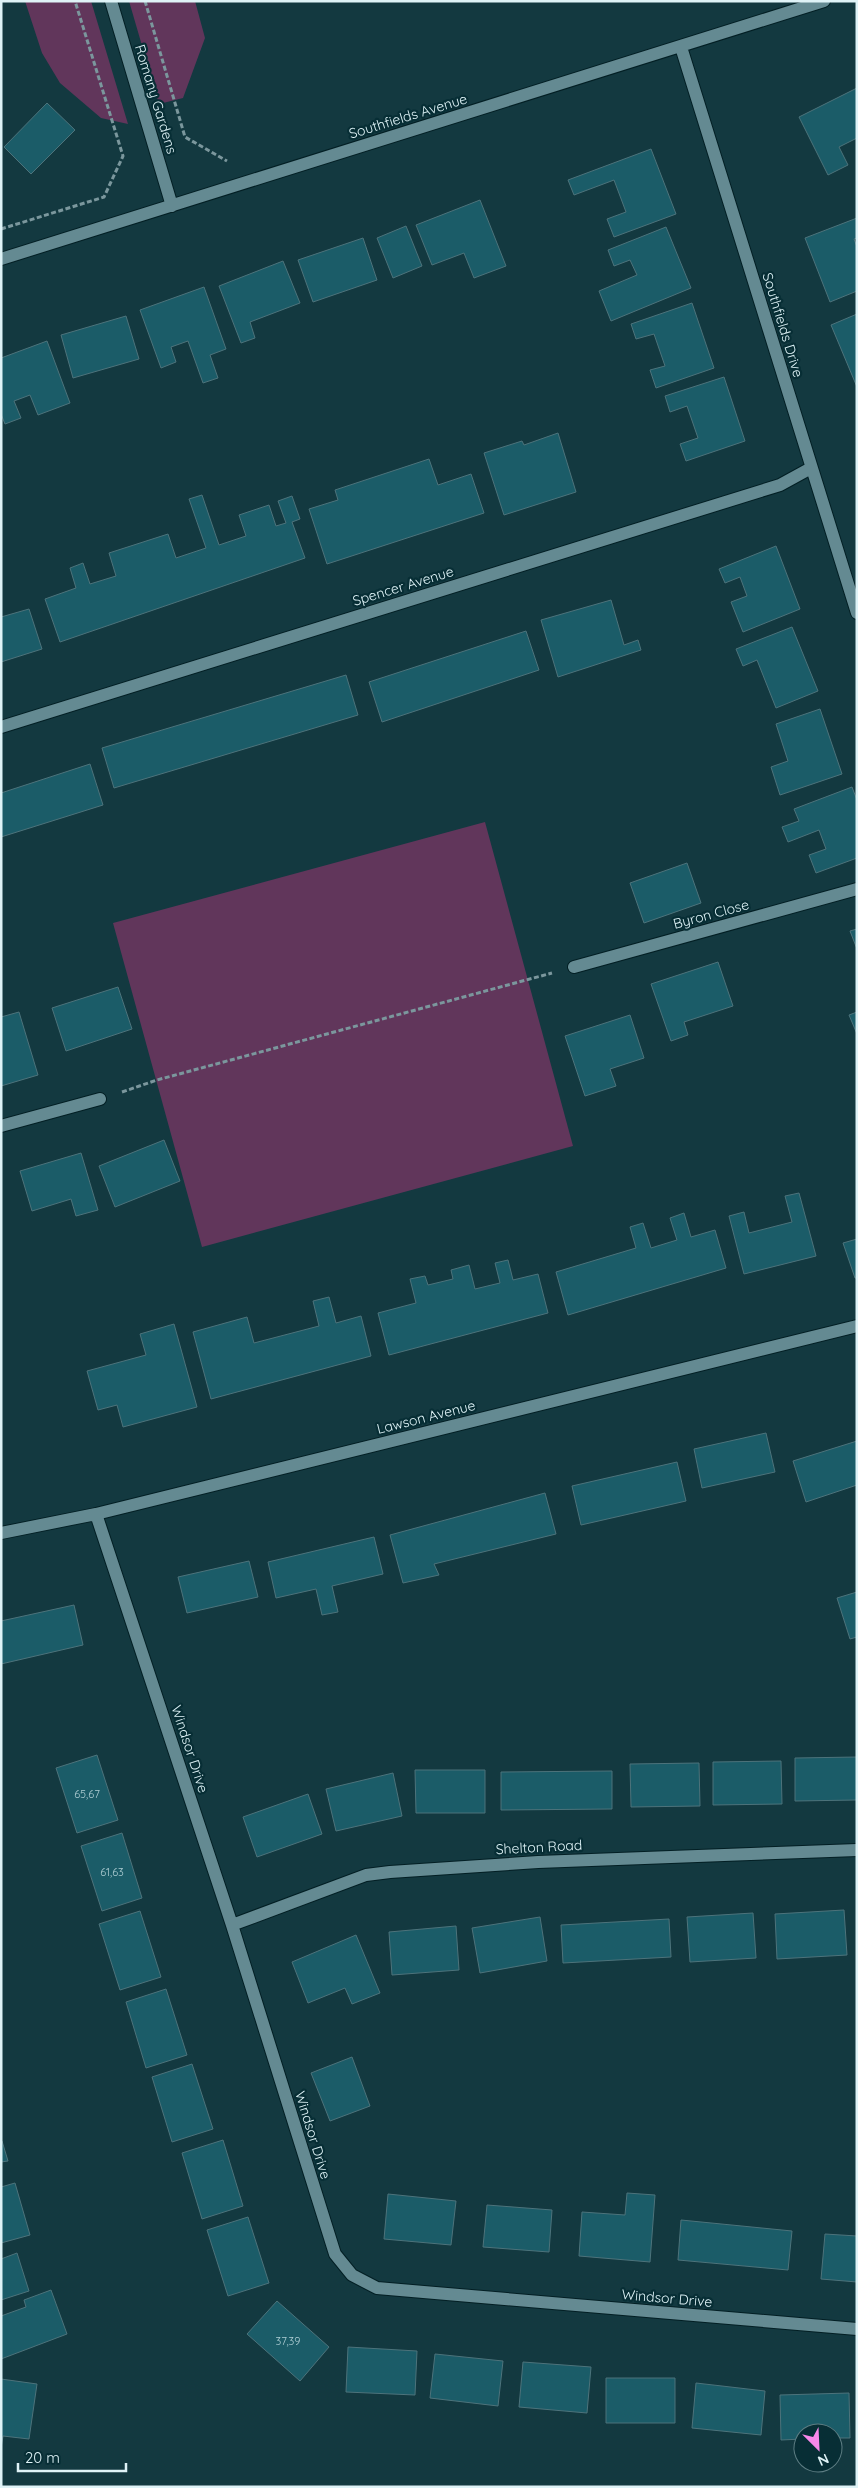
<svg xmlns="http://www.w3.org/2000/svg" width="858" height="2488" viewBox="0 0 858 2488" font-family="Quicksand,sans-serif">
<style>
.green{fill:#61365b}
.building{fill:#1b5c68;stroke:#4d737b}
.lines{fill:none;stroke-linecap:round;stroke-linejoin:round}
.minor-casing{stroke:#031f24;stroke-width:14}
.path{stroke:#7b979d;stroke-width:3;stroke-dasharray:5 2.5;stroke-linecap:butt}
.minor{stroke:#648a92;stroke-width:12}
.labels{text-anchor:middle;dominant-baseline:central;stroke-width:4.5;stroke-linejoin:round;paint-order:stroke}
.number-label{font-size:11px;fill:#aecdd3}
.street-label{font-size:14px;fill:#dff3f7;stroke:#072e35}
</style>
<rect width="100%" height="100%" fill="#133940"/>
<path class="green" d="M 25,1 L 91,1 L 128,124 L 101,118 L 60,83 L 42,53 Z
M 129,1 L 195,1 L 205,38 L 183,98 L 159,104 Z
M 485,822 L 573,1146 L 202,1247 L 113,923 Z"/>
<path class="building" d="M 857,88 L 857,138 L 839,147 L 848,165 L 828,175 L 799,117 Z
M 47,103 L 75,130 L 31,174 L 4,147 Z
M 651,149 L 676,214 L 614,237 L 607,219 L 626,212 L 614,180 L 574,195 L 568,180 Z
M 480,200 L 506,266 L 474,278 L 464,253 L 432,265 L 416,225 Z
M 857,218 L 857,238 L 854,239 L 857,247 L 857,291 L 830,302 L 805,238 Z
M 406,226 L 422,266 L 393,278 L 377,238 Z
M 666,227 L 691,288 L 611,321 L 599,291 L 637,275 L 630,260 L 614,266 L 608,250 Z
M 363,238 L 377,280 L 313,302 L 298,260 Z
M 283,261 L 300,303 L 250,322 L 255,338 L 241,343 L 219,286 Z
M 204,287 L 226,349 L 210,355 L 218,378 L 203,383 L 188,341 L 171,347 L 176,362 L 161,368 L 140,310 Z
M 692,303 L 714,368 L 656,388 L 650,370 L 665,366 L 654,334 L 636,339 L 631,324 Z
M 857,314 L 857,387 L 831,325 Z
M 126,316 L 139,359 L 73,378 L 61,335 Z
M 47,341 L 70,403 L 38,415 L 30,395 L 14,401 L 21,418 L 5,424 L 1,414 L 1,358 Z
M 724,377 L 745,441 L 686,461 L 680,444 L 698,438 L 687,406 L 670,412 L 665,396 Z
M 558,433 L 576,492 L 504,515 L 484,453 L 522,441 L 524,445 Z
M 429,459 L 438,485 L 471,474 L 484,513 L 327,564 L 309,509 L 338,500 L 335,490 Z
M 202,495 L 219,545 L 246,536 L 239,515 L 269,505 L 276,526 L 286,523 L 278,501 L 292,496 L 300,519 L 292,522 L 305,558 L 60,642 L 45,599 L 76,588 L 70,568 L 83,563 L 90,584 L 116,576 L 109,553 L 168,534 L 176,558 L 206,548 L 189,499 Z
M 776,546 L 800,609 L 743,632 L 731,602 L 747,596 L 740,577 L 725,583 L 719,569 Z
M 611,600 L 624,645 L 638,640 L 641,650 L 558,677 L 541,620 Z
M 29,609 L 42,649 L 1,662 L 1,617 Z
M 792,627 L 818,691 L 776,708 L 757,660 L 743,666 L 736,649 Z
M 526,631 L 539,670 L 382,722 L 369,682 Z
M 346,675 L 358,715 L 114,788 L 102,748 Z
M 820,709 L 842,774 L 780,795 L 771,767 L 788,761 L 776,724 Z
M 90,764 L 103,805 L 1,837 L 1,793 Z
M 852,787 L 857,800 L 857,858 L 816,873 L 809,855 L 826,849 L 819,830 L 788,842 L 782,827 L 799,821 L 794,809 Z
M 687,863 L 701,903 L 644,923 L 630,883 Z
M 857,929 L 857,949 L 850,931 Z
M 718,962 L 733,1006 L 684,1022 L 688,1035 L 671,1041 L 651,984 Z
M 118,987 L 132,1029 L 66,1051 L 52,1008 Z
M 19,1012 L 38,1075 L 1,1086 L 1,1017 Z
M 857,1012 L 857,1034 L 849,1015 Z
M 630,1015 L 644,1058 L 610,1069 L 616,1086 L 585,1096 L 565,1036 Z
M 164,1140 L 180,1181 L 115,1207 L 99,1166 Z
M 81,1153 L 98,1210 L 76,1216 L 71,1199 L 32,1211 L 20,1171 Z
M 799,1193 L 816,1256 L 744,1274 L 729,1216 L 744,1212 L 749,1233 L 792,1222 L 785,1196 Z
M 684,1213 L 691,1237 L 715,1230 L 726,1268 L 568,1315 L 556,1272 L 636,1248 L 630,1227 L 643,1223 L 651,1248 L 677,1240 L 670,1218 Z
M 857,1239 L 857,1278 L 855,1278 L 843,1243 Z
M 508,1260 L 513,1280 L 538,1274 L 548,1313 L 389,1355 L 378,1313 L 416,1303 L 410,1279 L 425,1276 L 428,1285 L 453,1279 L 451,1270 L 469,1265 L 475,1289 L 500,1283 L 495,1263 Z
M 329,1297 L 336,1323 L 361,1316 L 371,1356 L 211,1399 L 193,1332 L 247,1317 L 254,1343 L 319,1326 L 313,1301 Z
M 174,1324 L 197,1407 L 123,1427 L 117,1405 L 98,1410 L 87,1371 L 146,1355 L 140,1334 Z
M 766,1433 L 775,1472 L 702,1488 L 694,1449 Z
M 857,1441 L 857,1485 L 806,1502 L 793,1461 Z
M 677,1462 L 686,1501 L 581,1525 L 572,1486 Z
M 545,1493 L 556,1534 L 434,1564 L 439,1575 L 403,1583 L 390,1535 Z
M 374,1537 L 383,1574 L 332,1586 L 338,1612 L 322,1615 L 316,1589 L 276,1598 L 268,1562 Z
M 249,1561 L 258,1597 L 187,1613 L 178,1577 Z
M 857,1592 L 857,1637 L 850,1639 L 837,1598 Z
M 74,1605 L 83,1645 L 1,1664 L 1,1621 Z
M 97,1755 L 118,1820 L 77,1833 L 56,1768 Z
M 857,1757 L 857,1800 L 795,1801 L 795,1758 Z
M 781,1761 L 782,1804 L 713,1805 L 713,1762 Z
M 699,1763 L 700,1806 L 631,1807 L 630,1764 Z
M 415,1770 L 485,1770 L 485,1813 L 416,1813 Z
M 612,1771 L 612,1809 L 501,1810 L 501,1772 Z
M 393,1773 L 402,1816 L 336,1831 L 326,1789 Z
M 308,1794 L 322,1834 L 257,1857 L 243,1817 Z
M 122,1833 L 142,1898 L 102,1911 L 81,1846 Z
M 844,1910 L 847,1955 L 777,1959 L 775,1914 Z
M 140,1911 L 161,1977 L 120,1990 L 99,1924 Z
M 753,1913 L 756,1958 L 690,1962 L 687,1917 Z
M 540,1917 L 547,1961 L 480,1973 L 472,1928 Z
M 669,1919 L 671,1957 L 563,1963 L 561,1925 Z
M 456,1926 L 459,1970 L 392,1975 L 389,1932 Z
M 356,1935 L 380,1993 L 352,2004 L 345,1988 L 308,2003 L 292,1962 Z
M 166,1989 L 187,2055 L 146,2068 L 126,2002 Z
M 352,2057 L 370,2106 L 330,2121 L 311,2073 Z
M 192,2064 L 213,2129 L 172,2142 L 152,2077 Z
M 223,2140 L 243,2206 L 202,2219 L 182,2153 Z
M 2,2141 L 8,2161 L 1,2162 L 1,2142 Z
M 15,2183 L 30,2235 L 1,2243 L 1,2187 Z
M 627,2193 L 655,2195 L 650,2262 L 579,2256 L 582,2212 L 625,2215 Z
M 388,2194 L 456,2201 L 451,2245 L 384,2239 Z
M 487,2205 L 552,2210 L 549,2252 L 483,2247 Z
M 248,2217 L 269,2283 L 228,2296 L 207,2230 Z
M 681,2220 L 792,2231 L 788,2270 L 678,2260 Z
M 825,2234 L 857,2236 L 857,2282 L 821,2279 Z
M 17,2253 L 29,2291 L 1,2300 L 1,2259 Z
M 51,2290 L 67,2334 L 1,2359 L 1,2316 L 26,2307 L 24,2300 Z
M 277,2301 L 329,2347 L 300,2381 L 247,2334 Z
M 348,2347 L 417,2351 L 415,2395 L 346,2392 Z
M 435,2354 L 503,2361 L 498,2406 L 430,2398 Z
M 523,2362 L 591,2367 L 587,2413 L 519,2407 Z
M 606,2378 L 675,2378 L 675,2423 L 606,2423 Z
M 1,2379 L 37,2384 L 29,2439 L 3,2436 L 1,2448 Z
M 696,2383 L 765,2391 L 761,2435 L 692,2428 Z
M 849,2393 L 850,2438 L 833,2438 L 833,2433 L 803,2433 L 803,2439 L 781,2440 L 780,2395 Z"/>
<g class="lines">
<defs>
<path id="minor" d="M 111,1 L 172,206
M 681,47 L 857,613
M 1,259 L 824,1
M 1,727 L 780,485 L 811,468
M 574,967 L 857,889
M 1,1126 L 100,1099
M 96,1514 L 232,1925 L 335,2254 L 352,2275 L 377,2288 L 857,2329
M 1,1533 L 96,1514 L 857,1326
M 232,1925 L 366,1875 L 390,1872 L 538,1862 L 857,1850"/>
</defs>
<use href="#minor" class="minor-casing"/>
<path class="path" d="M 145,1 L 185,137 L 227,161
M 1,229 L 104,197 L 123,156 L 75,1
M 122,1092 L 157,1080 L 552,973"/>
<use href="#minor" class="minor"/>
</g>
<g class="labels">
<g class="number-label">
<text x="87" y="1794">65,67</text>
<text x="112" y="1872">61,63</text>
<text x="288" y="2341">37,39</text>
</g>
<g class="street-label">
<text transform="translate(156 99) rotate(73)">Romany Gardens</text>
<text transform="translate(408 116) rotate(-17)">Southfields Avenue</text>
<text transform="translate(783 325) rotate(73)">Southfields Drive</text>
<text transform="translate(403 586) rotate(-17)">Spencer Avenue</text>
<text transform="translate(711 914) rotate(-15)">Byron Close</text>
<text transform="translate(426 1417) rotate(-14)">Lawson Avenue</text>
<text transform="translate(190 1749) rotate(72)">Windsor Drive</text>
<text transform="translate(539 1847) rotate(-3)">Shelton Road</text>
<text transform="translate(313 2135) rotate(73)">Windsor Drive</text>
<text transform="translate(667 2298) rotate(5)">Windsor Drive</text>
</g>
</g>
<rect width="858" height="2488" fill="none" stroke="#dff3f7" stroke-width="5"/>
<g transform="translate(818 2448) rotate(156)"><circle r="24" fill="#072e35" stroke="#5d7d83"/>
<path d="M0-4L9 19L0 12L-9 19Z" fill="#f888ea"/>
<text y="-8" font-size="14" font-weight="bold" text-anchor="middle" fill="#dff3f7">N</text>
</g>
<path d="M18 2463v8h108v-8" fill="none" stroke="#dff3f7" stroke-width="2.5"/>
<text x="25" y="2463" font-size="15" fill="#dff3f7" stroke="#072e35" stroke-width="4" paint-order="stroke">20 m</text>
</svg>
